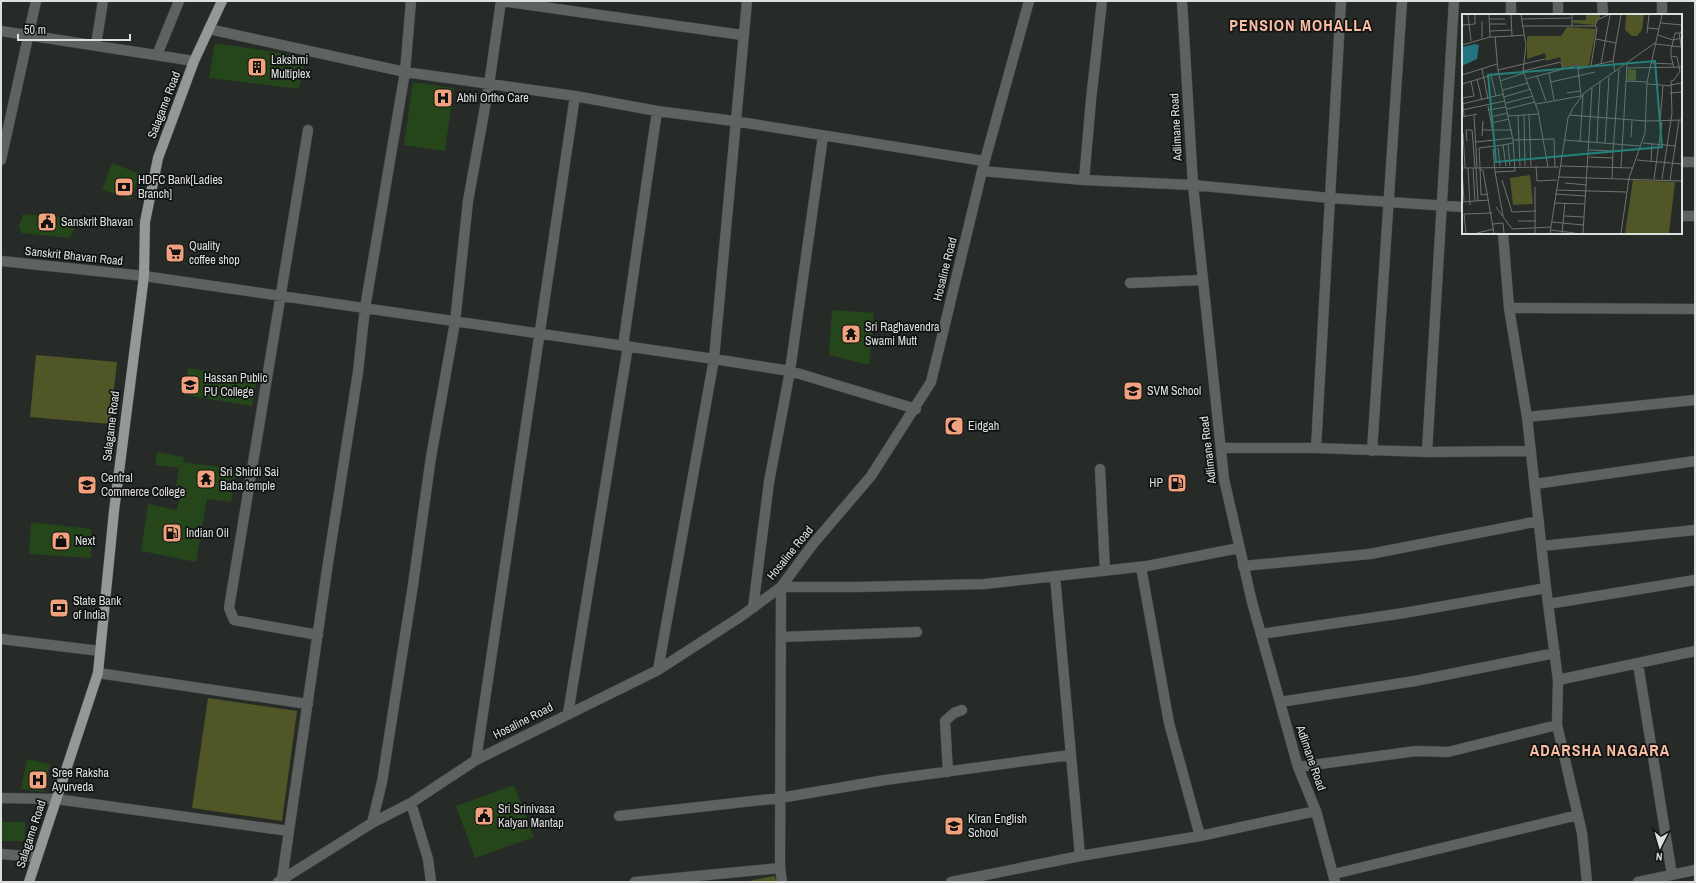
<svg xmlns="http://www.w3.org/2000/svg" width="1696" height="883" viewBox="0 0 1696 883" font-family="'Archivo Narrow',sans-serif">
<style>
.green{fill:#505626}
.building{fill:#25451a}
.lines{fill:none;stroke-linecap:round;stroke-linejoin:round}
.minor-casing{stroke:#434845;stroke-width:11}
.major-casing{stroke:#434845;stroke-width:11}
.minor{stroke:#5e6261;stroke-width:10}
.major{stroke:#929998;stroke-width:10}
.labels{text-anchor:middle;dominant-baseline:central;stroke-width:3.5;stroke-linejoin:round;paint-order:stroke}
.poi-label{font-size:12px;fill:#dde0de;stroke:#101312;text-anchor:start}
.street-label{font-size:12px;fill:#dde0de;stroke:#101312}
.district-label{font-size:16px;font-weight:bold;letter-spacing:1px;fill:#fabda2;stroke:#101312}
.inset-road{fill:none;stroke:#6f7371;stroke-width:1}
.view{fill:#248179;fill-opacity:0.15;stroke:#248179;stroke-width:2}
.inset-edge{fill:none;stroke:#dde0de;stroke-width:2}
</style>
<rect width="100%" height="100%" fill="#262b28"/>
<path class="green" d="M 36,355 L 117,362 L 110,424 L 30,417 Z
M 208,698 L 297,711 L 282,821 L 192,808 Z
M 774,876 L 777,882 L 744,882 Z"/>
<path class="building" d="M 215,43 L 306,57 L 299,89 L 209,78 Z
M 413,82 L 454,88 L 445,151 L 404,145 Z
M 112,163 L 140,174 L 131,199 L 102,190 Z
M 23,214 L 74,218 L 74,230 L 70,238 L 21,233 L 19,226 Z
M 832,310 L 874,313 L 869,365 L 829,355 Z
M 188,368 L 257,379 L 252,406 L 184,395 Z
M 157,452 L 184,457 L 183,462 L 236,469 L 231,502 L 207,499 L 196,562 L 141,551 L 148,504 L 177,510 L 182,486 L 176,486 L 179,468 L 155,465 Z
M 31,522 L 91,529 L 91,558 L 29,554 Z
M 27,759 L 50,764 L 44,792 L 21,789 Z
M 514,785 L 534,837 L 475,858 L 456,806 Z
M 1,822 L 25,822 L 25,841 L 1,841 Z"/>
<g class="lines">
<defs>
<path id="minor" d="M 501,1 L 742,35
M 1102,1 L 1091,100 L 1084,180 L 1193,185 L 1330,198 L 1463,207
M 1182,1 L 1193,185 L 1224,479 L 1252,602 L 1298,767 L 1316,811 L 1335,882
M 1602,1 L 1603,15
M 1511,15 L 1511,1
M 1558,15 L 1558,1
M 1662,15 L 1662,1
M 209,29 L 405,72 L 575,96 L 657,111 L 734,121 L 984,161
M 1,31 L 194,61
M 96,45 L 103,1
M 157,55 L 179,1
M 308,130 L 229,608 L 234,620 L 318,635
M 1,160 L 36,1
M 1681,162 L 1695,162
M 982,171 L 1084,180
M 1681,216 L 1695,216
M 1503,233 L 1509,308 L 1527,417 L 1546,588 L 1558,680 L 1557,725 L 1582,833 L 1587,882
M 1,261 L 144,276 L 714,359 L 790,371 L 916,409
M 1130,283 L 1203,280
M 1509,308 L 1695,309
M 623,346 L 657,111
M 1527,417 L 1695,400
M 1221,448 L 1316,448 L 1427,452 L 1531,451
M 1316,448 L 1341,1
M 1372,451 L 1402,1
M 1427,452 L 1454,1
M 1100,469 L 1105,571
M 1535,484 L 1695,461
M 1542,546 L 1695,530
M 1243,566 L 1370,554 L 1539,521
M 1141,567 L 1169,723 L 1200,836
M 1055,576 L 1080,856 L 1200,836 L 1316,811
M 1548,604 L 1695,580
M 753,608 L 769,482 L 790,371 L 823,136
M 1261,634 L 1404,613 L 1546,588
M 781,637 L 917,632
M 1,639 L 100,651
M 1638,664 L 1672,875
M 658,670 L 714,359 L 747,1
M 98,673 L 308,704
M 1558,680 L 1695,651
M 1280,702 L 1415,681 L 1555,653
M 568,714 L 628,346
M 476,760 L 575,96
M 1298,767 L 1416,751 L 1448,752 L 1557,725
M 948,772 L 945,721 L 954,713 L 962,710
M 1,798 L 56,799 L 289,831
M 411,803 L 428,859 L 431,882
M 619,816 L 780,798 L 885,780 L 1070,755
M 372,823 L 382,782 L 413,585 L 431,457 L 455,322 L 468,201 L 489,85 L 501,1
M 1,854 L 37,857
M 780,868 L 781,587 L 857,587 L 985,584 L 1147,566 L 1239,548
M 1334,874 L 1578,815
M 282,879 L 328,563 L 358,372 L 365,308 L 405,72 L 411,1
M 278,882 L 372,823 L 411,803 L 476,760 L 658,670 L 740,617 L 781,587 L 813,544 L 871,476 L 931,382 L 982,171 L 1029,1
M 635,882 L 780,868 L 782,882
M 951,882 L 1080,856
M 1638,882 L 1695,870"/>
<path id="major" d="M 29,882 L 98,673 L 114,511 L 144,276 L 145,222 L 158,158 L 194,61 L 222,1"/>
</defs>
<use href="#minor" class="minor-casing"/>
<use href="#major" class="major-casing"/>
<use href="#minor" class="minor"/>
<use href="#major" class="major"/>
</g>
<defs>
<symbol id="building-square" viewBox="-11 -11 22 22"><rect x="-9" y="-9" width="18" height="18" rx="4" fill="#f1a17d" stroke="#101312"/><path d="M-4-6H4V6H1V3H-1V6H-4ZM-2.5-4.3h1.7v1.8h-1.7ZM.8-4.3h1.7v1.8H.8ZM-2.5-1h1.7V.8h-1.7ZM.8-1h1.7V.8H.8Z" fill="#111"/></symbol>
<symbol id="hospital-square" viewBox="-11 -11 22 22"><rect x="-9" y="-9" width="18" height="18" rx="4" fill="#f1a17d" stroke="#101312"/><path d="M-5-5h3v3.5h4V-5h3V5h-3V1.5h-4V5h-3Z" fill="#111"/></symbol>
<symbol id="bank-square" viewBox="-11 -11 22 22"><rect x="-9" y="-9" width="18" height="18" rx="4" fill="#f1a17d" stroke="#101312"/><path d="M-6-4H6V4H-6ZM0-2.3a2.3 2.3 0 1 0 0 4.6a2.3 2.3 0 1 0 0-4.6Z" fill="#111"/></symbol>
<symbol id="civic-square" viewBox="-11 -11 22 22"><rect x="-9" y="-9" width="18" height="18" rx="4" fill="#f1a17d" stroke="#101312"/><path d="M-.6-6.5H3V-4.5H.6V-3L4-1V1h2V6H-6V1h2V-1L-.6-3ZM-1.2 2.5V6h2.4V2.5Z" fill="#111"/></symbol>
<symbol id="supermarket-square" viewBox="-11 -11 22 22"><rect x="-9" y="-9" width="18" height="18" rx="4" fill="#f1a17d" stroke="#101312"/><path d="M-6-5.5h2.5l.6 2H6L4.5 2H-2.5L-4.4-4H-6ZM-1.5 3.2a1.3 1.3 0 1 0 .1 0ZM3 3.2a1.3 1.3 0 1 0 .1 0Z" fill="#111"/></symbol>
<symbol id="temple-square" viewBox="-11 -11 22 22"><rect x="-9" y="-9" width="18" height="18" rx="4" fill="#f1a17d" stroke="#101312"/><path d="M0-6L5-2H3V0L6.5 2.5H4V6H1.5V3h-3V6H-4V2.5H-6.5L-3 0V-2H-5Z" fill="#111"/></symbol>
<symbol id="university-square" viewBox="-11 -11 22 22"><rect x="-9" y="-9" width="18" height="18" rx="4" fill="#f1a17d" stroke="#101312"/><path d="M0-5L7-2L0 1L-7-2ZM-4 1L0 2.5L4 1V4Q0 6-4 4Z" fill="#111"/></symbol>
<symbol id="school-square" viewBox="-11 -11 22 22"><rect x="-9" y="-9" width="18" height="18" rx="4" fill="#f1a17d" stroke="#101312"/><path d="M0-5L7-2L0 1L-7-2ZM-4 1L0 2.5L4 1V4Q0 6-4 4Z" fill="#111"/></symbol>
<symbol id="mosque-square" viewBox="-11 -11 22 22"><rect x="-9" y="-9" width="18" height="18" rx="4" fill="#f1a17d" stroke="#101312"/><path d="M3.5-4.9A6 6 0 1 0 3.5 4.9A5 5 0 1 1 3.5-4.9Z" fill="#111"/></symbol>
<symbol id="fuel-square" viewBox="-11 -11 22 22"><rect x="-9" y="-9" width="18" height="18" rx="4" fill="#f1a17d" stroke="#101312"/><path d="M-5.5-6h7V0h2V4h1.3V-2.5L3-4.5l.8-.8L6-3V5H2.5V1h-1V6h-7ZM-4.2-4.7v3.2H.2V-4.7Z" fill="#111"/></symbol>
<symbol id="shop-square" viewBox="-11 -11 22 22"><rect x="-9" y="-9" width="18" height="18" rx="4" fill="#f1a17d" stroke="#101312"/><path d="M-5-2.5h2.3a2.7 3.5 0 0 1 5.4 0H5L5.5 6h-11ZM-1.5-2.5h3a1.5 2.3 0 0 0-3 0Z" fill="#111"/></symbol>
</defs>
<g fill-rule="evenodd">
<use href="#building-square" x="246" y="56" width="22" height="22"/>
<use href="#hospital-square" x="432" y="87" width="22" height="22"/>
<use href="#bank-square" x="113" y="176" width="22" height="22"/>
<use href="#civic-square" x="36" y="211" width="22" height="22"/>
<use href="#supermarket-square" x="164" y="242" width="22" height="22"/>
<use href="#temple-square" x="840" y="323" width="22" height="22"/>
<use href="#university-square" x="179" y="374" width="22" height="22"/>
<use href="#school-square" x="1122" y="380" width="22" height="22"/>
<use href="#mosque-square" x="943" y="415" width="22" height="22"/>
<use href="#temple-square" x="195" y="468" width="22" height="22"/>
<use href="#fuel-square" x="1166" y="472" width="22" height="22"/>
<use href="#university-square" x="76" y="474" width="22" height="22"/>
<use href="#fuel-square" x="161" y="522" width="22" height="22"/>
<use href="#shop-square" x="50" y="530" width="22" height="22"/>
<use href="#bank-square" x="48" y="597" width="22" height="22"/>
<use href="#hospital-square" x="27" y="769" width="22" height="22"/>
<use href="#civic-square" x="473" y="805" width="22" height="22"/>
<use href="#school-square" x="943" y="815" width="22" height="22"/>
</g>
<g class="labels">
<g class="poi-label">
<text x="271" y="60">Lakshmi<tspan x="271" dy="14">Multiplex</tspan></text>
<text x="457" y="98">Abhi Ortho Care</text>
<text x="138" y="180">HDFC Bank[Ladies<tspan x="138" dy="14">Branch]</tspan></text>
<text x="61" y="222">Sanskrit Bhavan</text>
<text x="189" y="246">Quality<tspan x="189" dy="14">coffee shop</tspan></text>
<text x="865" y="327">Sri Raghavendra<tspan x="865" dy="14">Swami Mutt</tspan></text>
<text x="204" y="378">Hassan Public<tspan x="204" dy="14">PU College</tspan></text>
<text x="1147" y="391">SVM School</text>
<text x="968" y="426">Eidgah</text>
<text x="220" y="472">Sri Shirdi Sai<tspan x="220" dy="14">Baba temple</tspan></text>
<text x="101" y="478">Central<tspan x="101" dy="14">Commerce College</tspan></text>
<text x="1163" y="483" text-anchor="end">HP</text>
<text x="186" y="533">Indian Oil</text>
<text x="75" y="541">Next</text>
<text x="73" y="601">State Bank<tspan x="73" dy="14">of India</tspan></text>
<text x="52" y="773">Sree Raksha<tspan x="52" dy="14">Ayurveda</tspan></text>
<text x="498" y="809">Sri Srinivasa<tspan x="498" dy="14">Kalyan Mantap</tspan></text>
<text x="968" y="819">Kiran English<tspan x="968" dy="14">School</tspan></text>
</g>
<g class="street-label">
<text transform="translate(164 105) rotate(-69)">Salagame Road</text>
<text transform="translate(1176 127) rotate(-93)">Adlimane Road</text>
<text transform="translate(74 256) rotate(6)">Sanskrit Bhavan Road</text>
<text transform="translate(945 269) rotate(-76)">Hosaline Road</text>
<text transform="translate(111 426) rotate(-83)">Salagame Road</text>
<text transform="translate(1208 450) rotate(-97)">Adlimane Road</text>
<text transform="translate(790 553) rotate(-51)">Hosaline Road</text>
<text transform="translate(523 721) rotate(-27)">Hosaline Road</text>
<text transform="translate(1311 758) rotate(71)">Adlimane Road</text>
<text transform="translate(31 834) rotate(-72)">Salagame Road</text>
</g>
<g class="district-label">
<text x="1301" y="25">PENSION MOHALLA</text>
<text x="1600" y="750">ADARSHA NAGARA</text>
</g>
</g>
<g transform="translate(1462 14)">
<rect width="220" height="220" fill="#262b28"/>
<path d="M 124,1 L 138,1 L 138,3 L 132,11 L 111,9 L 111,6 L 124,6 ZM 164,1 L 182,1 L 180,16 L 175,22 L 170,22 L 163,16 ZM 105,13 L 134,15 L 127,51 L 117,54 L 115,50 L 101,54 L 98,43 L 84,47 L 83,39 L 65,45 L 65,22 L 99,22 ZM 166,55 L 174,56 L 174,67 L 165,66 ZM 68,161 L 71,190 L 51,191 L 48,164 ZM 171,166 L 213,168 L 207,219 L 163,219 Z" fill="#505626"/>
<path d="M 13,30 L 17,31 L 15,45 L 0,52 L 0,33 Z" fill="#227480"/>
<path class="inset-road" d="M 6,1 L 9,27M 27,1 L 28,23 L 31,23 L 50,22 L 49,1M 59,1 L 64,31 L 61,57 L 76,97 L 86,153M 110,1 L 110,12 L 133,12 L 135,14 L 129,52M 27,5 L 43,5M 60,5 L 109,4M 20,7 L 20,24M 199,9 L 220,11M 28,10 L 44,10M 0,11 L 13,10 L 13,1M 60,12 L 110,12M 133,12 L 135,6 L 146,1M 185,14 L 197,15M 28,17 L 50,16M 185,19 L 187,1M 217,19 L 220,37M 196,21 L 211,26 L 220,24M 50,22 L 62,21M 33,23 L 36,56M 134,25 L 154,29 L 159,1M 194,30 L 219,33M 0,31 L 28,23M 209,42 L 212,54M 151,47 L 154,29M 189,49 L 211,50M 139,50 L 148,1M 165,54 L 220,53M 20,55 L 26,85M 61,57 L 99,48 L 101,55 L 115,51 L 116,55 L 151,47 L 153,58M 87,59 L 101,55M 0,61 L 35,50M 29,62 L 34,82M 75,62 L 84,87M 15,65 L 20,86M 64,65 L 87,59 L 92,86M 38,67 L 62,59M 164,67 L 185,68M 89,68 L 133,58M 0,70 L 37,59M 185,70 L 200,71M 208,71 L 220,69M 0,76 L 2,102M 41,76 L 66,69M 105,79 L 118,77M 208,79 L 220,78M 42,83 L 69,75M 0,84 L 12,82 L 9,67M 44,89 L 71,82M 0,90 L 42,80M 74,90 L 119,82 L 116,55M 26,92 L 31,118M 45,95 L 73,88M 0,96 L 43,87M 26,96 L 44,93M 12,101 L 15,153M 56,101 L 58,152M 62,101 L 63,152M 67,101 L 69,152M 107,101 L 184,107 L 220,106M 46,102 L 77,100M 0,103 L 15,100M 28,103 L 46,99M 136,105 L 138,68M 198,108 L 201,71 L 208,72M 29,109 L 47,105M 21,116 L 50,116M 1,119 L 3,154M 20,122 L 21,107M 169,123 L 170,107M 51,126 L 92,125 L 93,153M 102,126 L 179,132M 5,127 L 4,116 L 10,116 L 13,153M 118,127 L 121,81M 14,128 L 51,124M 135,128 L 136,105M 143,129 L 147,63M 181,129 L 214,132M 36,134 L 38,152M 31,135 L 33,158M 127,136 L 151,137 L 150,164M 151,137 L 157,56M 127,143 L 151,144M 175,146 L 220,150M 189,148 L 190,130M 44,152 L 41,131 L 46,130M 48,152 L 46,130 L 51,129M 74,152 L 75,167 L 95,166M 98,152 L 171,154M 14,153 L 16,187M 18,153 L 17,134 L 41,131M 159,153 L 165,50M 0,154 L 97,153M 0,154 L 2,187M 6,154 L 8,191M 11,154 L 13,187M 17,154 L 21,157 L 32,219M 18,154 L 19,181 L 26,180M 96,163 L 220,167M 192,165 L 200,108M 200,165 L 210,99 L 209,67 L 212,66 L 218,57 L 215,43 L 209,42 L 209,36 L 213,19 L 219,19 L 220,11M 40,166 L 50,198 L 74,197M 208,166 L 217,106M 103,169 L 125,171M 94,176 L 164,178M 93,180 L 124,182M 0,188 L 27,186M 92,189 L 123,190M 34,193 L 50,215 L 89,213M 41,202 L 33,158 L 53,157 L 51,126 L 36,56 L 83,45M 102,202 L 122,203M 56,207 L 74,207M 90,208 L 121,211M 31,210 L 41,209 L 42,219M 88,216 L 113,219M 4,219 L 2,200 L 30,199M 15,219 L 32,215M 73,219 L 73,173M 88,219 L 106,104 L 111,94 L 122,79 L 193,29M 100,219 L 103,189M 121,219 L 130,74M 159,219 L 167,164 L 183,119 L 185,68 L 200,1"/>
<path class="view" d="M 193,47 L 200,133 L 34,148 L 26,61 Z"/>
<rect width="220" height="220" class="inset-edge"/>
</g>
<rect width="1696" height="883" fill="none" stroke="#dde0de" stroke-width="4"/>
<g transform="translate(1660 847) rotate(185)" stroke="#101312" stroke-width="3" paint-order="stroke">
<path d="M0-3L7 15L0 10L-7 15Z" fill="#dde0de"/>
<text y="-6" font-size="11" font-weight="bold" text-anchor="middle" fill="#dde0de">N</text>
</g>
<path d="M18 34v6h112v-6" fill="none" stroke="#dde0de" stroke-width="2"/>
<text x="24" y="34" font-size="12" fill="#dde0de" stroke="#101312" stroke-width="3" paint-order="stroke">50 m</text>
</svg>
